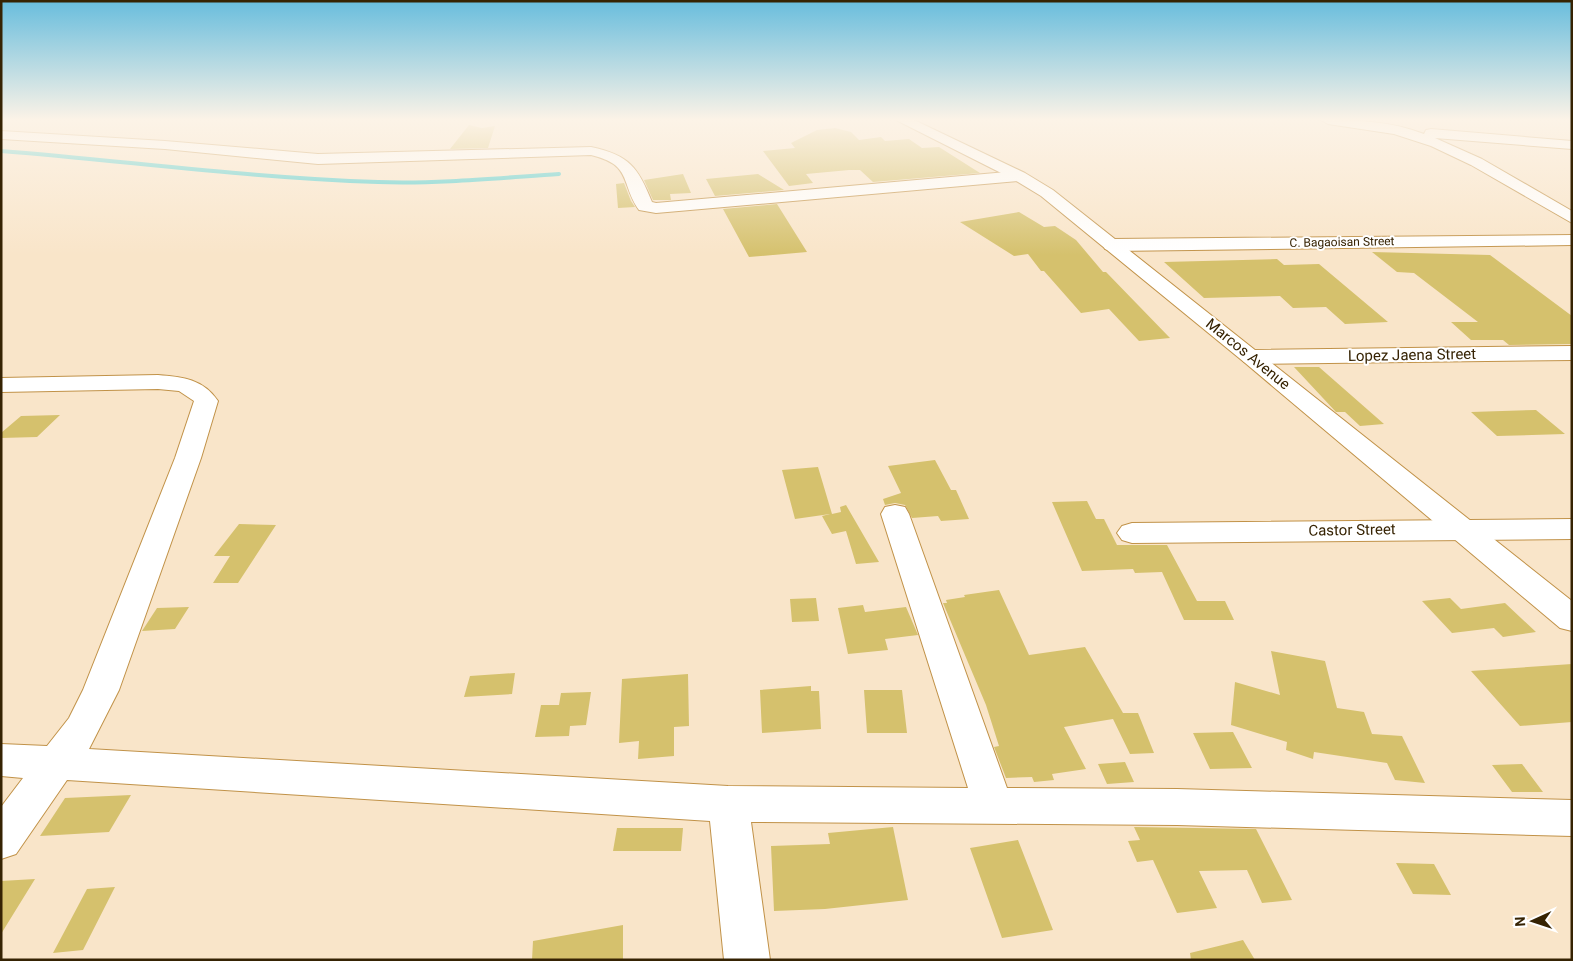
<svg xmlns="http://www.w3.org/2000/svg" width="1573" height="961" viewBox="0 0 1573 961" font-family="Roboto,sans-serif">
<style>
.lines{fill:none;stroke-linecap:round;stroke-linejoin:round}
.stream{stroke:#48cbcd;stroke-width:4}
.building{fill:#d5c16d}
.minor-casing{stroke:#c19248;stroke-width:2}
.secondary-casing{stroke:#c19248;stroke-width:2}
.minor{fill:#fff;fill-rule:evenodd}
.secondary{fill:#fff;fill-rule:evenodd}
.labels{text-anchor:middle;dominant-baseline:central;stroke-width:4;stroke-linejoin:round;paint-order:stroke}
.far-street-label{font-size:12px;fill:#362303;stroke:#fff}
.street-label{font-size:15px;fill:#362303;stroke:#fff}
</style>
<rect width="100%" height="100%" fill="#f9e5c9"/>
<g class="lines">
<path class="stream" d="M 1,151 C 127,161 252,178 378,182 C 438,184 499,178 559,174"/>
</g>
<path class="building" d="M 469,125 L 482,128 L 495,126 L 488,148 L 450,149 Z
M 835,128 L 851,132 L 859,140 L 881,137 L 885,141 L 909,139 L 922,148 L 939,147 L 980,173 L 873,182 L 860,170 L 849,170 L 806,174 L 813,183 L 789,186 L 763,151 L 795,148 L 791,143 L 817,130 Z
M 683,174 L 691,193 L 670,194 L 671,200 L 653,200 L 644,180 Z
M 758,174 L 784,190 L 715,196 L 706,179 Z
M 624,183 L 631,201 L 635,207 L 618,208 L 616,184 Z
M 777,204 L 807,252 L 749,257 L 723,209 Z
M 1019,212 L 1044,227 L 1055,226 L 1076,240 L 1103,272 L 1106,272 L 1170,338 L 1139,341 L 1109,309 L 1081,313 L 1044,271 L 1041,271 L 1028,254 L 1014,256 L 960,222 Z
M 1372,252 L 1490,255 L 1572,316 L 1572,344 L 1509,345 L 1503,340 L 1471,340 L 1451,322 L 1478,322 L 1414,273 L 1397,272 Z
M 1277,259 L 1284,265 L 1319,264 L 1388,322 L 1345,324 L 1326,307 L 1293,308 L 1280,296 L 1204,298 L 1164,262 Z
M 1294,367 L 1319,367 L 1384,424 L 1360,426 L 1345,412 L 1336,412 Z
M 1536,410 L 1565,434 L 1497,436 L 1471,412 Z
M 60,415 L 37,437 L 1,438 L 1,433 L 21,416 Z
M 935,460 L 951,490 L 956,490 L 969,519 L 941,521 L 938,516 L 912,518 L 905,505 L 895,503 L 885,505 L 883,499 L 901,493 L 888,466 Z
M 818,467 L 832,514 L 841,512 L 840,507 L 846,505 L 879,562 L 856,564 L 846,531 L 832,534 L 822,516 L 830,514 L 795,519 L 782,470 Z
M 1087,501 L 1096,519 L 1104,519 L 1117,545 L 1167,545 L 1197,601 L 1225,601 L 1234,620 L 1184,620 L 1162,572 L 1135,573 L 1133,569 L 1082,571 L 1052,502 Z
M 239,524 L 276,525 L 238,583 L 213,583 L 230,556 L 214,556 Z
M 999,590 L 1029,655 L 1085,647 L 1123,713 L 1138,713 L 1154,753 L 1130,754 L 1113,719 L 1064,727 L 1086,769 L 1052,774 L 1054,780 L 1034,782 L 1032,777 L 1006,778 L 994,747 L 999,746 L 986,705 L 943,603 L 947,603 L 946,600 L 965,597 L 964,595 Z
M 816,598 L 819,621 L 792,622 L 790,599 Z
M 1450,598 L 1461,609 L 1505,603 L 1536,632 L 1503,637 L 1494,628 L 1452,633 L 1422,601 Z
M 863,605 L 865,612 L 906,607 L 918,635 L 885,639 L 888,650 L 848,654 L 838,608 Z
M 189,607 L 175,629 L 142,631 L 157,608 Z
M 1271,651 L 1325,661 L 1337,708 L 1364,712 L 1372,734 L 1402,736 L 1425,783 L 1395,780 L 1387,763 L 1314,752 L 1313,759 L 1286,750 L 1287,742 L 1231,725 L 1235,682 L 1280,695 Z
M 1572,664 L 1572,722 L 1520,726 L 1471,671 Z
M 515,673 L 512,694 L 464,697 L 470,676 Z
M 688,674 L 689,726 L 674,727 L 674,756 L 638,759 L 639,741 L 619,743 L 622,679 Z
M 811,686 L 811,691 L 819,691 L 821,729 L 762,733 L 760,690 Z
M 864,690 L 902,690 L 907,733 L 867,733 Z
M 591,692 L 586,725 L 570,726 L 569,736 L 535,737 L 541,705 L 559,705 L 561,693 Z
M 1233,732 L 1252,768 L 1210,769 L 1193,733 Z
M 1125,762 L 1134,782 L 1107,784 L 1098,764 Z
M 1522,764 L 1543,792 L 1512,792 L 1492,765 Z
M 131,795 L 109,832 L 40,836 L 65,798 Z
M 893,827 L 908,900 L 825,909 L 774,911 L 771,846 L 830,844 L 828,833 Z
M 1134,827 L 1256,829 L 1292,900 L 1262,903 L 1247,870 L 1199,871 L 1217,908 L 1177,913 L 1153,860 L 1137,862 L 1128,841 L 1140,840 Z
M 617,828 L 683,828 L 681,851 L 613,851 Z
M 1018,840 L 1053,930 L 1002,938 L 970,848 Z
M 1396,863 L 1434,864 L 1451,895 L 1413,894 Z
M 35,879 L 1,934 L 1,881 Z
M 115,887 L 83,950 L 53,953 L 87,889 Z
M 623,925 L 623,960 L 532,960 L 533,941 Z
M 1243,940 L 1255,960 L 1191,960 L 1190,953 Z"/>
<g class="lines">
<defs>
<path id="minor" d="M 1321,120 C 1357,120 1391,121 1424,134 L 1426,130 L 1431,129 L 1572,141 L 1572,149 L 1435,138 L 1482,159 L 1572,211 L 1572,223 L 1471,165 L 1431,146 L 1394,134 L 1328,124 Z
M 1,131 L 165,141 L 318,154 L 591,147 C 629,155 638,167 652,202 L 656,203 L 1019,171 L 1027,176 L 1019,181 L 656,213 L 639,210 C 620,183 633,165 591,155 L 318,164 L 165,149 L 1,139 Z
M 1572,235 L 1572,245 L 1112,251 L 1105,249 L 1103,245 L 1105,241 L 1112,239 Z
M 1572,346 L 1572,360 L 1252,364 L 1244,362 L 1241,357 L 1244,352 L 1252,350 Z
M 158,375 C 183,377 203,379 218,401 L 201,458 L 119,690 L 89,749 L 728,786 L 968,788 L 881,514 L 885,507 L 895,505 L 905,507 L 909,514 L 1007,788 L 1177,789 L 1572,800 L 1572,836 L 1177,825 L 751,822 L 770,960 L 724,960 L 710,821 L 67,780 L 16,854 L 1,859 L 1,807 L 23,778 L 1,776 L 1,744 L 47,746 L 69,718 L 83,690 L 175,458 L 194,401 L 179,391 L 158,389 L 1,392 L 1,378 Z
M 1572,519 L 1572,539 L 1132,543 L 1122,540 L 1117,533 L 1122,526 L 1132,523 Z"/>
<path id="secondary" d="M 896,120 L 914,120 L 1025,173 L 1053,190 L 1572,601 L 1572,631 L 1560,628 L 1244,362 L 1041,196 L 1013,179 Z"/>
</defs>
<use href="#minor" class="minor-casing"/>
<use href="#secondary" class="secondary-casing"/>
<use href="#minor" class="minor"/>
<use href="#secondary" class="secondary"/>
</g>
<linearGradient id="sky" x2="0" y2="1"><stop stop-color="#68bddd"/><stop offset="0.47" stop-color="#fcf3e7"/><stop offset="1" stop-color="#fcf3e7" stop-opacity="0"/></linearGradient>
<rect width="1573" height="255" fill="url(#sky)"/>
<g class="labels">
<g class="far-street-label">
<text transform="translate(1342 242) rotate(-1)">C. Bagaoisan Street</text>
</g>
<g class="street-label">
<text transform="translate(1248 354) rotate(39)">Marcos Avenue</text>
<text transform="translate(1412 355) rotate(-1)">Lopez Jaena Street</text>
<text transform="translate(1352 530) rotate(-1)">Castor Street</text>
</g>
</g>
<rect width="1573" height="961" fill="none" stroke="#362303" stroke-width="5"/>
<g transform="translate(1533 921) rotate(267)" stroke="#ffffff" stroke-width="4" paint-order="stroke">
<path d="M0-4L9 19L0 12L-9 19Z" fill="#362303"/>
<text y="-8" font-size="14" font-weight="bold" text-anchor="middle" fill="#362303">N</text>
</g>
</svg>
